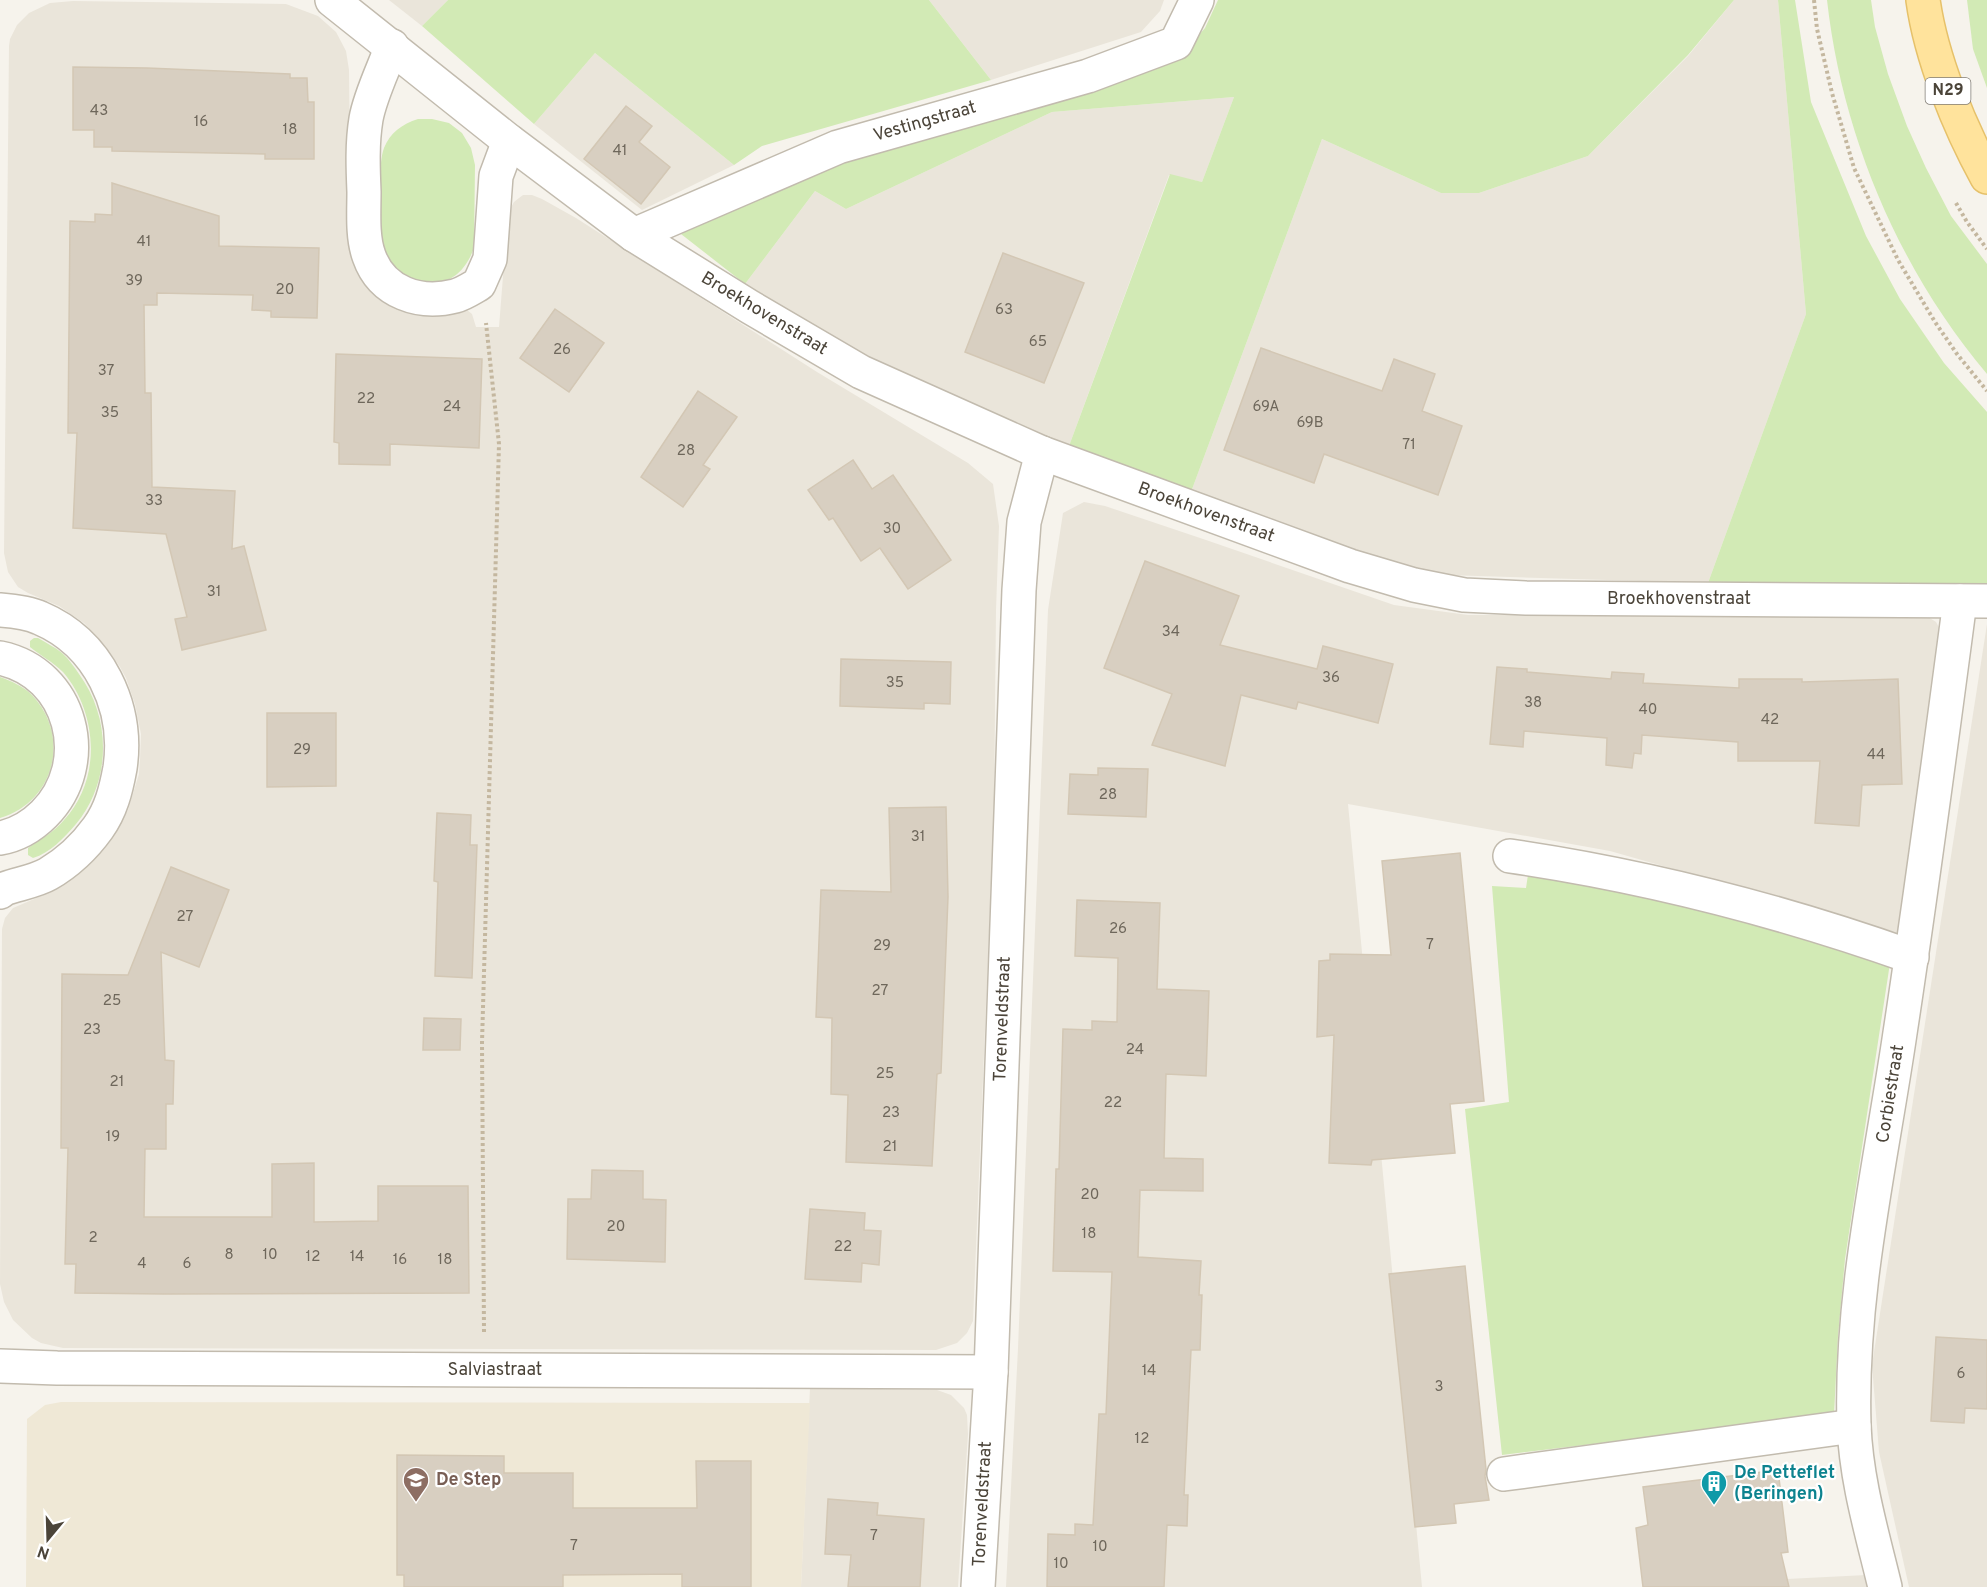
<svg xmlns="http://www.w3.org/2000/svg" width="1987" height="1587" font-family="Overpass,sans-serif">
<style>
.residential{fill:#eae5da}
.education{fill:#efe8d6}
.green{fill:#d2eab5}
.building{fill:#d8cfc1;stroke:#d3c7b4;stroke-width:1.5}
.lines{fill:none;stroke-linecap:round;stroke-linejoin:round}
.minor-casing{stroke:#c2bbae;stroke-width:36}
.major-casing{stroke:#e6c16a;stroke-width:36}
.path{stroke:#c4b79f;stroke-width:4;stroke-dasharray:3 3;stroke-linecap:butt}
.minor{stroke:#fff;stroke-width:33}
.major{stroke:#ffe39c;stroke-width:33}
.labels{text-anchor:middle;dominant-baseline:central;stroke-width:4.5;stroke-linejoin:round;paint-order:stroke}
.number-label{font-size:15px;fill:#6e675b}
.shield{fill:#fff;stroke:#817c74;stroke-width:1.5}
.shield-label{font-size:16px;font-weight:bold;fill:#4b4439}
.street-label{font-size:18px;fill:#4b4439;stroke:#fff}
.culture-label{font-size:18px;font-weight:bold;fill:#0d838f;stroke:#fff;text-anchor:start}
.education-label{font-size:18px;font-weight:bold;fill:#785e54;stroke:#fff;text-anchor:start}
</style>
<rect width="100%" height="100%" fill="#f6f3ec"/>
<g class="residential">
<path d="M 389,0 L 448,0 L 422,26 Z"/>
<path d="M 929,0 L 1164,0 L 1160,11 L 1141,32 L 991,80 Z"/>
<path d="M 1734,0 L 1778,0 L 1806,314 L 1708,583 L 1446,575 L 1374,558 L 1191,492 L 1322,139 L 1441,193 L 1479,193 L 1588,156 L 1688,56 Z"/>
<path d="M 73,1 L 286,4 L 318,16 L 336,32 L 346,51 L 349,70 L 351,255 L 359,275 L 366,285 L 386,303 L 407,312 L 426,315 L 467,310 L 472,314 L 476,327 L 499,327 L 508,213 L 514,202 L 519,198 L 523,195 L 532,195 L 542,199 L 576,218 L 817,372 L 968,463 L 993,484 L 999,526 L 996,610 L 994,810 L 973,1321 L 967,1333 L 957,1343 L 936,1350 L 63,1348 L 41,1343 L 32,1338 L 13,1320 L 4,1302 L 0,1284 L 2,929 L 5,918 L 13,908 L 46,894 L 68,882 L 90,864 L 109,843 L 128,810 L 139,774 L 140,760 L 141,734 L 135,704 L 126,678 L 120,667 L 105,646 L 84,623 L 59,606 L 28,593 L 18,587 L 8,572 L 4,553 L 9,46 L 10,39 L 17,25 L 29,13 L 50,3 Z"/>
<path d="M 595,53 L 734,165 L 642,210 L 534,124 Z"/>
<path d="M 1234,97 L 1202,182 L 1169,175 L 1069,446 L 896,374 L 745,284 L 815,191 L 846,209 L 1052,112 Z"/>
<path d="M 1084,502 L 1105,506 L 1206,540 L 1394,605 L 1468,615 L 1925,615 L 1936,622 L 1942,633 L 1899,933 L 1610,851 L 1348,804 L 1422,1587 L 1006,1587 L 1018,1348 L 1048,610 L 1063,513 Z"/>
<path d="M 1987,624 L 1987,1587 L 1909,1587 L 1879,1452 L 1872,1365 Z"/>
<path d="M 810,1388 L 937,1390 L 951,1395 L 964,1408 L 967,1415 L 968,1434 L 958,1587 L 801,1587 Z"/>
<path d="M 1866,1575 L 1868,1587 L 1720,1587 L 1787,1579 Z"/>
</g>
<path class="education" d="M 61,1402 L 810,1403 L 801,1587 L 26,1587 L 27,1419 L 45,1405 Z"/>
<g class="green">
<path d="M 448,0 L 929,0 L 991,80 L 762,146 L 734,165 L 595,53 L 534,124 L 422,26 Z"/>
<path d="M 1218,0 L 1734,0 L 1688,55 L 1588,156 L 1479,193 L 1441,193 L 1322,139 L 1191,492 L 1069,446 L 1170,174 L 1202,182 L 1234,97 L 1052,112 L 846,209 L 815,191 L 745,284 L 681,234 L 742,199 L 1047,93 L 1184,52 L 1205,28 Z"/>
<path d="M 1778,0 L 1795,0 L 1811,102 L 1866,236 L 1900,299 L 1944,363 L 1987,412 L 1987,585 L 1708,583 L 1806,314 Z"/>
<path d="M 1827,0 L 1871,0 L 1875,27 L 1888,74 L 1907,126 L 1926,168 L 1951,216 L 1987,264 L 1987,374 C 1899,270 1842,135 1827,0 Z"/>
<path d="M 1967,0 L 1987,0 L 1987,88 L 1973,49 Z"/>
<path d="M 418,119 L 432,119 L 449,123 L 462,133 L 471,148 L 475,165 L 474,248 C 470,259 463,271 453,277 C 432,290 395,281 386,257 C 379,240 377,165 384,148 C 390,133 402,124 418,119 Z"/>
<path d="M 34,638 L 38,638 C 46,643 55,647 62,653 C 69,659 74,667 79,674 C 112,719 111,782 76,824 C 64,838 50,853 33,858 L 28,855 L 28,848 C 41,839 54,832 64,820 C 102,779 98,713 63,672 C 53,662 41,656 30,647 L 30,641 Z"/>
<path d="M 0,677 C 11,681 23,686 32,695 C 71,736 55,802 0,818 Z"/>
<path d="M 1529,868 L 1790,927 L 1890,963 L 1845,1259 L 1838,1336 L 1834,1415 L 1502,1455 L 1465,1109 L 1509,1102 L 1492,886 L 1526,888 Z"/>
</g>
<g class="building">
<path d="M 73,67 L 147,68 L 290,74 L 290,78 L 307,78 L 308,102 L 314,102 L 314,159 L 265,159 L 265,154 L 112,151 L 112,147 L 94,147 L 94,130 L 73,130 Z"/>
<path d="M 626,106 L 652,126 L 639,142 L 670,167 L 641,204 L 584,159 Z"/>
<path d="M 112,183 L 219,216 L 219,246 L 319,248 L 317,318 L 271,317 L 271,311 L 252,310 L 253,295 L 157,293 L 157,305 L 144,305 L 145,393 L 151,393 L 152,487 L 235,491 L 232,549 L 244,546 L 266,630 L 182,650 L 175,619 L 187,617 L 166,534 L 73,528 L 77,433 L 68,433 L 70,221 L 95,222 L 95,214 L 112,215 Z"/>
<path d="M 1003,253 L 1084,283 L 1044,383 L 965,352 Z"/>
<path d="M 555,309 L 604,343 L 569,392 L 520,358 Z"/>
<path d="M 1261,348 L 1382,391 L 1394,359 L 1435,374 L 1422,411 L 1462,426 L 1438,495 L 1324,454 L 1314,483 L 1224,450 Z"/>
<path d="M 336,354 L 482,359 L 479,448 L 390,444 L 390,465 L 339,464 L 339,443 L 334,442 Z"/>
<path d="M 698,391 L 737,417 L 703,465 L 710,469 L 683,507 L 641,477 Z"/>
<path d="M 853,460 L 872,489 L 893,475 L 951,560 L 908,589 L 880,548 L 861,561 L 833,518 L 829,520 L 808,490 Z"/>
<path d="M 1145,561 L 1239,596 L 1220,645 L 1317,669 L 1323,646 L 1393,664 L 1378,723 L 1298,702 L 1296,709 L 1241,695 L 1225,766 L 1152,745 L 1172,694 L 1104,668 Z"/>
<path d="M 841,659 L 951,662 L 950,704 L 924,703 L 924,709 L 840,706 Z"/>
<path d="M 1497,667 L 1527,669 L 1527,672 L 1611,679 L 1612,672 L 1644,674 L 1643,683 L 1739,688 L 1739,679 L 1802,679 L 1802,682 L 1898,679 L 1902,784 L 1862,785 L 1859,826 L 1815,823 L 1820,761 L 1738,761 L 1738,742 L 1642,735 L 1641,754 L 1634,753 L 1632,768 L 1606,765 L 1607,738 L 1524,731 L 1523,747 L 1490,744 Z"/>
<path d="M 267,713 L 336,713 L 336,786 L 267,787 Z"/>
<path d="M 1098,768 L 1148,769 L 1146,817 L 1068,814 L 1070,774 L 1098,775 Z"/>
<path d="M 946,807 L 948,897 L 941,1073 L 937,1074 L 932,1166 L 846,1162 L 848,1095 L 831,1094 L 832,1018 L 816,1017 L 821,890 L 891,892 L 889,808 Z"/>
<path d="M 437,813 L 471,815 L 470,845 L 477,845 L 472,978 L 435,976 L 438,882 L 434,881 Z"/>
<path d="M 1460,853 L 1484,1101 L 1450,1104 L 1455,1153 L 1372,1160 L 1371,1165 L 1329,1163 L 1334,1035 L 1317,1037 L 1319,961 L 1330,960 L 1330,954 L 1391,955 L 1382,861 Z"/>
<path d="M 171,867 L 229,890 L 199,967 L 161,952 L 165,1060 L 174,1061 L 173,1104 L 166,1104 L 166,1149 L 145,1149 L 144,1217 L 272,1217 L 272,1164 L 314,1163 L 314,1222 L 378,1221 L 378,1186 L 468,1186 L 469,1293 L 165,1294 L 75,1293 L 76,1264 L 65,1264 L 68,1148 L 61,1148 L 62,974 L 128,975 Z"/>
<path d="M 1077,900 L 1160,903 L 1157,989 L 1209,991 L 1206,1076 L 1166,1074 L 1164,1158 L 1203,1159 L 1203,1191 L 1140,1190 L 1138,1257 L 1201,1261 L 1199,1295 L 1202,1295 L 1200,1350 L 1191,1350 L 1184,1495 L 1188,1495 L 1187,1526 L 1167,1525 L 1164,1587 L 1047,1587 L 1048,1534 L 1075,1535 L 1075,1524 L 1093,1525 L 1099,1414 L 1106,1414 L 1112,1272 L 1053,1271 L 1056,1169 L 1059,1169 L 1063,1029 L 1092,1030 L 1092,1021 L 1117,1022 L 1118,958 L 1075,956 Z"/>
<path d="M 424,1018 L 461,1019 L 460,1050 L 423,1050 Z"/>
<path d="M 592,1170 L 643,1171 L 643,1199 L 666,1200 L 665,1262 L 567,1259 L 568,1199 L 591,1199 Z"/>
<path d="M 810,1209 L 865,1213 L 864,1230 L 881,1231 L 879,1265 L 862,1263 L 861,1282 L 805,1279 Z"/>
<path d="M 1465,1266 L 1486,1469 L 1485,1476 L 1489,1500 L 1454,1504 L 1456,1523 L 1415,1527 L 1389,1274 Z"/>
<path d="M 1936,1337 L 1987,1340 L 1987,1409 L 1965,1408 L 1964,1423 L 1931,1421 Z"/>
<path d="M 397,1455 L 504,1456 L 504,1473 L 573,1473 L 573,1508 L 697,1508 L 696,1461 L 751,1461 L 751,1587 L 682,1587 L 682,1574 L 563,1575 L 563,1587 L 404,1587 L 404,1575 L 397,1575 Z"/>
<path d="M 1778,1470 L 1788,1552 L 1781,1553 L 1789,1587 L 1643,1587 L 1636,1528 L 1648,1525 L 1643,1487 Z"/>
<path d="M 828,1499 L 878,1503 L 877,1515 L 924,1519 L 920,1587 L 848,1587 L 851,1555 L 825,1554 Z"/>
</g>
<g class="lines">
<g class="minor-casing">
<g id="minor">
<path d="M 332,0 L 509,141 L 634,235 L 750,307 L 861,372 L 1042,453 L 1350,566 L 1414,585 L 1464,595 L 1526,598 L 1987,601"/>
<path d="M 392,46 C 384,68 370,96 366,119 C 362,143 363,168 364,192 C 364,212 362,237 369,256 C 382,293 420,305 455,296 C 463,294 472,288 479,284 L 490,259 L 496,176 L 509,141"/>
<path d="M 634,235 L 838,147 L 1088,76 L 1176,43 L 1197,0"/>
<path d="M 0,610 C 13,611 29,613 40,618 C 99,643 129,707 120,768 C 116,790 111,810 98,828 C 85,846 67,863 48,874 C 36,881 18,884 4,889 L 0,892"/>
<path d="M 0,658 C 72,673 95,763 44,814 C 32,826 17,835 0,838"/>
<path d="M 1510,856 C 1647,876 1782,911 1912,957"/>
<path d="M 0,1366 L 57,1368 L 991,1372"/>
<path d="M 1504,1474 L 1854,1426"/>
<path d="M 978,1587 L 991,1372 L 1019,590 L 1024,522 L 1042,453"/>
<path d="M 1885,1587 C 1872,1533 1856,1480 1854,1425 C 1850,1293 1881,1163 1900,1033 C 1922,889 1941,745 1960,601"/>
</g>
</g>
<g class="major-casing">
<path id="major" d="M 1923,0 C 1931,58 1959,126 1987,177"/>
</g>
<g class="path">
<path d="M 1814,0 L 1817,29 L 1832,93 L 1854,168 L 1898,260 L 1935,322 L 1957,354 L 1987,391"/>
<path d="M 1956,203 L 1967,222 L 1987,249"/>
<path d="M 484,1332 L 482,1043 L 499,444 L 486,323"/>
</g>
<use href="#minor" class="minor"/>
<use href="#major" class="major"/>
</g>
<defs>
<g id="school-pin" transform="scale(1.35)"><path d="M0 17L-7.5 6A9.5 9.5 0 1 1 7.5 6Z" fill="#8d6e63" stroke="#fff"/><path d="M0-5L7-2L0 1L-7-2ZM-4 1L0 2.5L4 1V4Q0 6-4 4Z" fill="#fff"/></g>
<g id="building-pin" transform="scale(1.35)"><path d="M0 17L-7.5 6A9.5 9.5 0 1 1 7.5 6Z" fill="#0f9aa8" stroke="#fff"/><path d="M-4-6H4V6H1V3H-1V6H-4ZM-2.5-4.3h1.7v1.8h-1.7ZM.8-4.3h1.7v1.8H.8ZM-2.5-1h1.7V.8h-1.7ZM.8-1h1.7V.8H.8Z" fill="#fff"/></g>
</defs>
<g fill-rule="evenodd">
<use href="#school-pin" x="416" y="1480"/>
<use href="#building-pin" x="1714" y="1483"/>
</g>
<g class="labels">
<g class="number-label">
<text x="99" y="111">43</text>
<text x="201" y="122">16</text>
<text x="290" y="130">18</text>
<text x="620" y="151">41</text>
<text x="144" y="242">41</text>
<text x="134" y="281">39</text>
<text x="285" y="290">20</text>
<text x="1004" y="310">63</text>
<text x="1038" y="342">65</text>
<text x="562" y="350">26</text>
<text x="106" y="371">37</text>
<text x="366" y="399">22</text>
<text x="452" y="407">24</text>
<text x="1266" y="407">69A</text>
<text x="110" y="413">35</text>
<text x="1310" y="423">69B</text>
<text x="1409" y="445">71</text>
<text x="686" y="451">28</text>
<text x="154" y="501">33</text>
<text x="892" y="529">30</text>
<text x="214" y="592">31</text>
<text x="1171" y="632">34</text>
<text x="1331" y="678">36</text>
<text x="895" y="683">35</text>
<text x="1533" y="703">38</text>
<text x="1648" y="710">40</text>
<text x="1770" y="720">42</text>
<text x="302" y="750">29</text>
<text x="1876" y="755">44</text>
<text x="1108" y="795">28</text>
<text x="918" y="837">31</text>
<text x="185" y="917">27</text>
<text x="1118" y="929">26</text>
<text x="1430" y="945">7</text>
<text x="882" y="946">29</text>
<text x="880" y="991">27</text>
<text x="112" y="1001">25</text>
<text x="92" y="1030">23</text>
<text x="1135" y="1050">24</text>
<text x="885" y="1074">25</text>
<text x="117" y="1082">21</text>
<text x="1113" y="1103">22</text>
<text x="891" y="1113">23</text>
<text x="113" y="1137">19</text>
<text x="890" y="1147">21</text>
<text x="1090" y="1195">20</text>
<text x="616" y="1227">20</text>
<text x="1089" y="1234">18</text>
<text x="93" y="1238">2</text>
<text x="843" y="1247">22</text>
<text x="229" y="1255">8</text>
<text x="270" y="1255">10</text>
<text x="313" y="1257">12</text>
<text x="357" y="1257">14</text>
<text x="400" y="1260">16</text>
<text x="445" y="1260">18</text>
<text x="142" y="1264">4</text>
<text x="187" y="1264">6</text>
<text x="1149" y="1371">14</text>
<text x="1961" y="1374">6</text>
<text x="1439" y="1387">3</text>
<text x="1142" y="1439">12</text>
<text x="874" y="1536">7</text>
<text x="574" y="1546">7</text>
<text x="1100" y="1547">10</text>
<text x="1061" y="1564">10</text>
</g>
<rect class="shield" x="1925.5" y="78" width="45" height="26" rx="4.5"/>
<g class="shield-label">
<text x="1948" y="91">N29</text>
</g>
<g class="street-label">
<text transform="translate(925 122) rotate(-16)">Vestingstraat</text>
<text transform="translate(764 314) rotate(31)">Broekhovenstraat</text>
<text transform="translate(1206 513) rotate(20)">Broekhovenstraat</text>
<text x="1679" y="599">Broekhovenstraat</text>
<text transform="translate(1003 1019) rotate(-88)">Torenveldstraat</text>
<text transform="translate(1891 1094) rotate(-81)">Corbiestraat</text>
<text x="495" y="1370">Salviastraat</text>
<text transform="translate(983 1504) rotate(-87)">Torenveldstraat</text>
</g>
<g class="culture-label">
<text x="1734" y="1473">De Petteflet<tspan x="1734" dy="21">(Beringen)</tspan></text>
</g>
<g class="education-label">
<text x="436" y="1480">De Step</text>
</g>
</g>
<g transform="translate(48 1539) rotate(199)" stroke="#ffffff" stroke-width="4.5" paint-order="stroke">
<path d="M0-4.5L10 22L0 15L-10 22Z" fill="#4b4439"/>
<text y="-9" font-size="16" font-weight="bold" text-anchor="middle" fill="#4b4439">N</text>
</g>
</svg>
